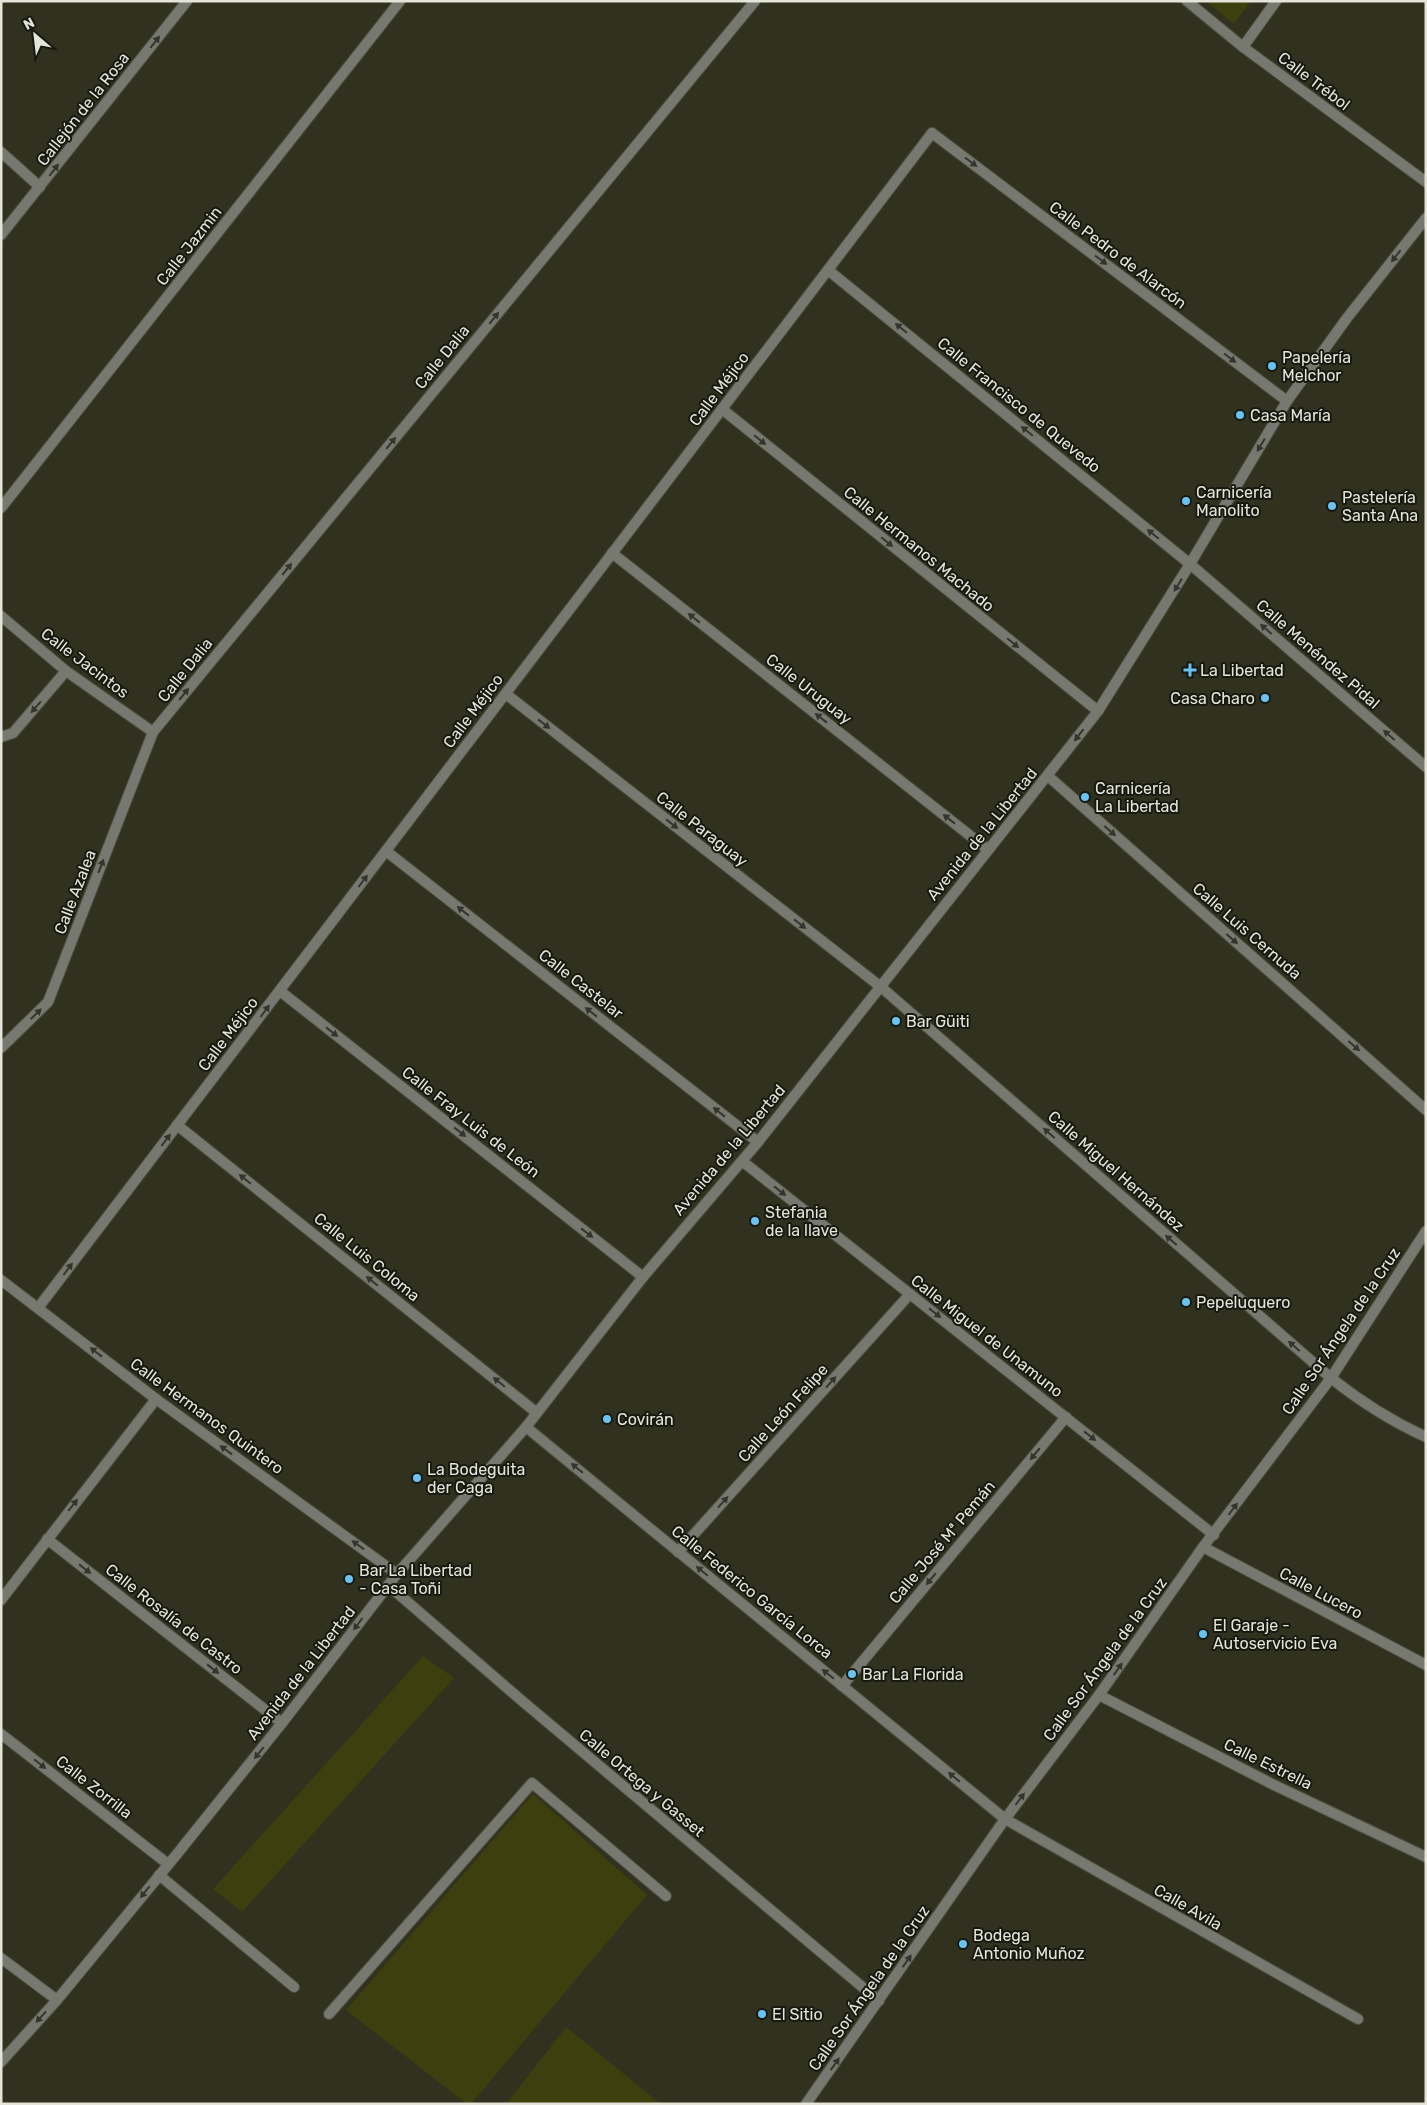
<svg xmlns="http://www.w3.org/2000/svg" width="1427" height="2105" font-family="Rubik,sans-serif">
<style>
.green{fill:#3e3f0e}
.lines{fill:none;stroke-linecap:round;stroke-linejoin:round}
.service-casing{stroke:#4d4e3d;stroke-width:12}
.pedestrian-casing{stroke:#4d4e3d;stroke-width:12}
.minor-casing{stroke:#4d4e3d;stroke-width:12}
.service{stroke:#77786f;stroke-width:10}
.pedestrian{stroke:#77786f;stroke-width:10}
.minor{stroke:#77786f;stroke-width:10}
.oneway{fill:#34352c}
.poi-dot{fill:#69c3f1;stroke:#171810;stroke-width:2}
.labels{text-anchor:middle;dominant-baseline:central;stroke-width:4;stroke-linejoin:round;paint-order:stroke}
.street-label{font-size:16px;fill:#e4e4d9;stroke:#171810}
.poi-label{font-size:16px;fill:#e4e4d9;stroke:#171810;text-anchor:start}
</style>
<rect width="100%" height="100%" fill="#30311f"/>
<g class="green">
<path d="M 1206,1 L 1251,1 L 1234,24 Z"/>
<path d="M 423,1656 L 454,1678 L 242,1912 L 213,1889 Z"/>
<path d="M 533,1794 L 647,1895 L 471,2104 L 467,2104 L 346,2010 Z"/>
<path d="M 566,2027 L 661,2104 L 506,2104 Z"/>
</g>
<g class="lines">
<g class="service-casing">
<g id="service">
<path d="M 1243,47 L 1276,1"/>
<path d="M 932,133 L 1287,401"/>
<path d="M 1,152 L 40,187"/>
<path d="M 828,270 L 1190,564"/>
<path d="M 722,409 L 1098,711"/>
<path d="M 612,553 L 987,849"/>
<path d="M 506,694 L 881,987"/>
<path d="M 386,851 L 758,1142"/>
<path d="M 280,991 L 643,1277"/>
<path d="M 177,1125 L 537,1413"/>
<path d="M 1203,1547 L 1426,1665"/>
<path d="M 1099,1695 L 1274,1785 L 1426,1857"/>
<path d="M 1005,1819 L 1358,2019"/>
<path d="M 159,1875 L 294,1987"/>
</g>
</g>
<g class="pedestrian-casing">
<path id="pedestrian" d="M 329,2014 L 532,1783 L 666,1896"/>
</g>
<g class="minor-casing">
<g id="minor">
<path d="M 1187,1 L 1243,47 L 1426,182"/>
<path d="M 1,235 L 187,1"/>
<path d="M 1,508 L 400,1"/>
<path d="M 1190,564 L 1426,767"/>
<path d="M 1,616 L 66,671 L 153,732"/>
<path d="M 1,737 L 13,733 L 66,671"/>
<path d="M 1048,776 L 1426,1110"/>
<path d="M 881,987 L 1331,1378 C 1361,1402 1391,1421 1426,1437"/>
<path d="M 1,1048 L 48,1002 L 153,732 L 755,1"/>
<path d="M 742,1161 L 1214,1535"/>
<path d="M 1,1280 L 156,1399 L 397,1574"/>
<path d="M 38,1308 L 932,133"/>
<path d="M 526,1427 L 1005,1819"/>
<path d="M 47,1539 L 282,1723"/>
<path d="M 678,1552 L 910,1294"/>
<path d="M 388,1585 L 521,1700 L 879,2001"/>
<path d="M 1,1600 L 156,1399"/>
<path d="M 842,1686 L 1066,1417"/>
<path d="M 1,1734 L 168,1864"/>
<path d="M 1,1958 L 57,2000"/>
<path d="M 1,2062 L 57,2000 L 177,1854 L 282,1723 L 397,1574 L 526,1427 L 643,1277 L 758,1142 L 1098,711 L 1190,564 L 1287,401 L 1347,318 L 1426,218"/>
<path d="M 806,2104 L 1005,1819 L 1099,1695 L 1203,1547 L 1331,1378 L 1426,1231"/>
</g>
</g>
<use href="#service" class="service"/>
<use href="#pedestrian" class="pedestrian"/>
<use href="#minor" class="minor"/>
</g>
<defs><path id="oneway-solid" d="M-6-.8H1V-3.2L6.5 0L1 3.2V.8H-6Z" transform="scale(1.25)"/></defs>
<g class="oneway">
<use href="#oneway-solid" transform="translate(155 42) rotate(-52)"/>
<use href="#oneway-solid" transform="translate(971 162) rotate(37)"/>
<use href="#oneway-solid" transform="translate(54 170) rotate(-52)"/>
<use href="#oneway-solid" transform="translate(1396 256) rotate(128)"/>
<use href="#oneway-solid" transform="translate(1101 260) rotate(37)"/>
<use href="#oneway-solid" transform="translate(494 318) rotate(-51)"/>
<use href="#oneway-solid" transform="translate(901 328) rotate(-141)"/>
<use href="#oneway-solid" transform="translate(1230 358) rotate(37)"/>
<use href="#oneway-solid" transform="translate(1027 431) rotate(-141)"/>
<use href="#oneway-solid" transform="translate(760 440) rotate(39)"/>
<use href="#oneway-solid" transform="translate(391 443) rotate(-51)"/>
<use href="#oneway-solid" transform="translate(1261 445) rotate(121)"/>
<use href="#oneway-solid" transform="translate(1153 534) rotate(-141)"/>
<use href="#oneway-solid" transform="translate(887 542) rotate(39)"/>
<use href="#oneway-solid" transform="translate(287 569) rotate(-51)"/>
<use href="#oneway-solid" transform="translate(1178 585) rotate(122)"/>
<use href="#oneway-solid" transform="translate(694 618) rotate(-142)"/>
<use href="#oneway-solid" transform="translate(1266 629) rotate(-139)"/>
<use href="#oneway-solid" transform="translate(1013 643) rotate(39)"/>
<use href="#oneway-solid" transform="translate(184 694) rotate(-51)"/>
<use href="#oneway-solid" transform="translate(36 707) rotate(131)"/>
<use href="#oneway-solid" transform="translate(821 718) rotate(-142)"/>
<use href="#oneway-solid" transform="translate(544 724) rotate(38)"/>
<use href="#oneway-solid" transform="translate(1079 735) rotate(128)"/>
<use href="#oneway-solid" transform="translate(1389 735) rotate(-139)"/>
<use href="#oneway-solid" transform="translate(949 819) rotate(-142)"/>
<use href="#oneway-solid" transform="translate(672 824) rotate(38)"/>
<use href="#oneway-solid" transform="translate(1110 831) rotate(41)"/>
<use href="#oneway-solid" transform="translate(101 866) rotate(-69)"/>
<use href="#oneway-solid" transform="translate(363 881) rotate(-53)"/>
<use href="#oneway-solid" transform="translate(463 911) rotate(-142)"/>
<use href="#oneway-solid" transform="translate(800 924) rotate(38)"/>
<use href="#oneway-solid" transform="translate(1232 939) rotate(41)"/>
<use href="#oneway-solid" transform="translate(265 1011) rotate(-53)"/>
<use href="#oneway-solid" transform="translate(591 1012) rotate(-142)"/>
<use href="#oneway-solid" transform="translate(36 1014) rotate(-44)"/>
<use href="#oneway-solid" transform="translate(332 1032) rotate(38)"/>
<use href="#oneway-solid" transform="translate(1354 1046) rotate(41)"/>
<use href="#oneway-solid" transform="translate(719 1112) rotate(-142)"/>
<use href="#oneway-solid" transform="translate(460 1132) rotate(38)"/>
<use href="#oneway-solid" transform="translate(1049 1133) rotate(-139)"/>
<use href="#oneway-solid" transform="translate(166 1140) rotate(-53)"/>
<use href="#oneway-solid" transform="translate(245 1179) rotate(-141)"/>
<use href="#oneway-solid" transform="translate(780 1191) rotate(38)"/>
<use href="#oneway-solid" transform="translate(587 1233) rotate(38)"/>
<use href="#oneway-solid" transform="translate(1171 1240) rotate(-139)"/>
<use href="#oneway-solid" transform="translate(68 1269) rotate(-53)"/>
<use href="#oneway-solid" transform="translate(372 1281) rotate(-141)"/>
<use href="#oneway-solid" transform="translate(935 1313) rotate(38)"/>
<use href="#oneway-solid" transform="translate(1294 1346) rotate(-139)"/>
<use href="#oneway-solid" transform="translate(96 1352) rotate(-142)"/>
<use href="#oneway-solid" transform="translate(499 1382) rotate(-141)"/>
<use href="#oneway-solid" transform="translate(831 1382) rotate(-48)"/>
<use href="#oneway-solid" transform="translate(1090 1436) rotate(38)"/>
<use href="#oneway-solid" transform="translate(226 1450) rotate(-144)"/>
<use href="#oneway-solid" transform="translate(1035 1454) rotate(130)"/>
<use href="#oneway-solid" transform="translate(577 1468) rotate(-141)"/>
<use href="#oneway-solid" transform="translate(723 1502) rotate(-48)"/>
<use href="#oneway-solid" transform="translate(73 1505) rotate(-52)"/>
<use href="#oneway-solid" transform="translate(1233 1509) rotate(-53)"/>
<use href="#oneway-solid" transform="translate(358 1545) rotate(-144)"/>
<use href="#oneway-solid" transform="translate(85 1569) rotate(38)"/>
<use href="#oneway-solid" transform="translate(702 1571) rotate(-141)"/>
<use href="#oneway-solid" transform="translate(931 1579) rotate(130)"/>
<use href="#oneway-solid" transform="translate(358 1624) rotate(127)"/>
<use href="#oneway-solid" transform="translate(213 1669) rotate(38)"/>
<use href="#oneway-solid" transform="translate(1118 1669) rotate(-55)"/>
<use href="#oneway-solid" transform="translate(828 1674) rotate(-141)"/>
<use href="#oneway-solid" transform="translate(259 1753) rotate(129)"/>
<use href="#oneway-solid" transform="translate(40 1764) rotate(38)"/>
<use href="#oneway-solid" transform="translate(954 1777) rotate(-141)"/>
<use href="#oneway-solid" transform="translate(1020 1799) rotate(-53)"/>
<use href="#oneway-solid" transform="translate(145 1892) rotate(129)"/>
<use href="#oneway-solid" transform="translate(907 1961) rotate(-55)"/>
<use href="#oneway-solid" transform="translate(41 2017) rotate(132)"/>
<use href="#oneway-solid" transform="translate(835 2064) rotate(-55)"/>
</g>
<g class="poi-dot">
<circle cx="1272" cy="366" r="5"/>
<circle cx="1240" cy="415" r="5"/>
<circle cx="1186" cy="501" r="5"/>
<circle cx="1332" cy="506" r="5"/>
<path d="M1187.5 662.5h5v5h5v5h-5v5h-5v-5h-5v-5h5z"/>
<circle cx="1265" cy="698" r="5"/>
<circle cx="1085" cy="797" r="5"/>
<circle cx="896" cy="1021" r="5"/>
<circle cx="755" cy="1221" r="5"/>
<circle cx="1186" cy="1302" r="5"/>
<circle cx="607" cy="1419" r="5"/>
<circle cx="417" cy="1478" r="5"/>
<circle cx="349" cy="1579" r="5"/>
<circle cx="1203" cy="1634" r="5"/>
<circle cx="852" cy="1674" r="5"/>
<circle cx="963" cy="1944" r="5"/>
<circle cx="762" cy="2014" r="5"/>
</g>
<g class="labels">
<g class="street-label">
<text transform="translate(1314 81) rotate(37)">Calle Trébol</text>
<text transform="translate(83 109) rotate(-52)">Callejón de la Rosa</text>
<text transform="translate(189 246) rotate(-52)">Calle Jazmin</text>
<text transform="translate(1118 255) rotate(37)">Calle Pedro de Alarcón</text>
<text transform="translate(442 357) rotate(-51)">Calle Dalia</text>
<text transform="translate(719 389) rotate(-53)">Calle Méjico</text>
<text transform="translate(1019 405) rotate(39)">Calle Francisco de Quevedo</text>
<text transform="translate(919 549) rotate(39)">Calle Hermanos Machado</text>
<text transform="translate(1318 654) rotate(41)">Calle Menéndez Pidal</text>
<text transform="translate(85 663) rotate(37)">Calle Jacintos</text>
<text transform="translate(185 670) rotate(-51)">Calle Dalia</text>
<text transform="translate(809 689) rotate(38)">Calle Uruguay</text>
<text transform="translate(473 711) rotate(-53)">Calle Méjico</text>
<text transform="translate(702 829) rotate(38)">Calle Paraguay</text>
<text transform="translate(982 834) rotate(-51)">Avenida de la Libertad</text>
<text transform="translate(75 892) rotate(-69)">Calle Azalea</text>
<text transform="translate(1247 931) rotate(41)">Calle Luis Cernuda</text>
<text transform="translate(581 984) rotate(38)">Calle Castelar</text>
<text transform="translate(228 1034) rotate(-53)">Calle Méjico</text>
<text transform="translate(471 1122) rotate(38)">Calle Fray Luis de León</text>
<text transform="translate(729 1150) rotate(-50)">Avenida de la Libertad</text>
<text transform="translate(1116 1171) rotate(41)">Calle Miguel Hernández</text>
<text transform="translate(367 1257) rotate(39)">Calle Luis Coloma</text>
<text transform="translate(1341 1331) rotate(-56)">Calle Sor Ángela de la Cruz</text>
<text transform="translate(987 1336) rotate(38)">Calle Miguel de Unamuno</text>
<text transform="translate(783 1413) rotate(-48)">Calle León Felipe</text>
<text transform="translate(207 1416) rotate(36)">Calle Hermanos Quintero</text>
<text transform="translate(942 1542) rotate(-50)">Calle José Mª Pemán</text>
<text transform="translate(752 1592) rotate(39)">Calle Federico García Lorca</text>
<text transform="translate(1321 1593) rotate(28)">Calle Lucero</text>
<text transform="translate(174 1619) rotate(38)">Calle Rosalía de Castro</text>
<text transform="translate(1105 1659) rotate(-54)">Calle Sor Ángela de la Cruz</text>
<text transform="translate(301 1673) rotate(-52)">Avenida de la Libertad</text>
<text transform="translate(1268 1764) rotate(26)">Calle Estrella</text>
<text transform="translate(642 1783) rotate(40)">Calle Ortega y Gasset</text>
<text transform="translate(94 1787) rotate(38)">Calle Zorrilla</text>
<text transform="translate(1188 1907) rotate(30)">Calle Avila</text>
<text transform="translate(869 1988) rotate(-55)">Calle Sor Ángela de la Cruz</text>
</g>
<g class="poi-label">
<text x="1282" y="357">Papelería<tspan x="1282" dy="18">Melchor</tspan></text>
<text x="1250" y="415">Casa María</text>
<text x="1196" y="492">Carnicería<tspan x="1196" dy="18">Manolito</tspan></text>
<text x="1342" y="497">Pastelería<tspan x="1342" dy="18">Santa Ana</tspan></text>
<text x="1200" y="670">La Libertad</text>
<text x="1255" y="698" text-anchor="end">Casa Charo</text>
<text x="1095" y="788">Carnicería<tspan x="1095" dy="18">La Libertad</tspan></text>
<text x="906" y="1021">Bar Güiti</text>
<text x="765" y="1212">Stefania<tspan x="765" dy="18">de la llave</tspan></text>
<text x="1196" y="1302">Pepeluquero</text>
<text x="617" y="1419">Covirán</text>
<text x="427" y="1469">La Bodeguita<tspan x="427" dy="18">der Caga</tspan></text>
<text x="359" y="1570">Bar La Libertad<tspan x="359" dy="18">- Casa Toñi</tspan></text>
<text x="1213" y="1625">El Garaje -<tspan x="1213" dy="18">Autoservicio Eva</tspan></text>
<text x="862" y="1674">Bar La Florida</text>
<text x="973" y="1935">Bodega<tspan x="973" dy="18">Antonio Muñoz</tspan></text>
<text x="772" y="2014">El Sitio</text>
</g>
</g>
<rect width="1427" height="2105" fill="none" stroke="#e4e4d9" stroke-width="5"/>
<g transform="translate(35 35) rotate(332)" stroke="#171810" stroke-width="4" paint-order="stroke">
<path d="M0-4L9 19L0 12L-9 19Z" fill="#e4e4d9"/>
<text y="-8" font-size="14" font-weight="bold" text-anchor="middle" fill="#e4e4d9">N</text>
</g>
</svg>
